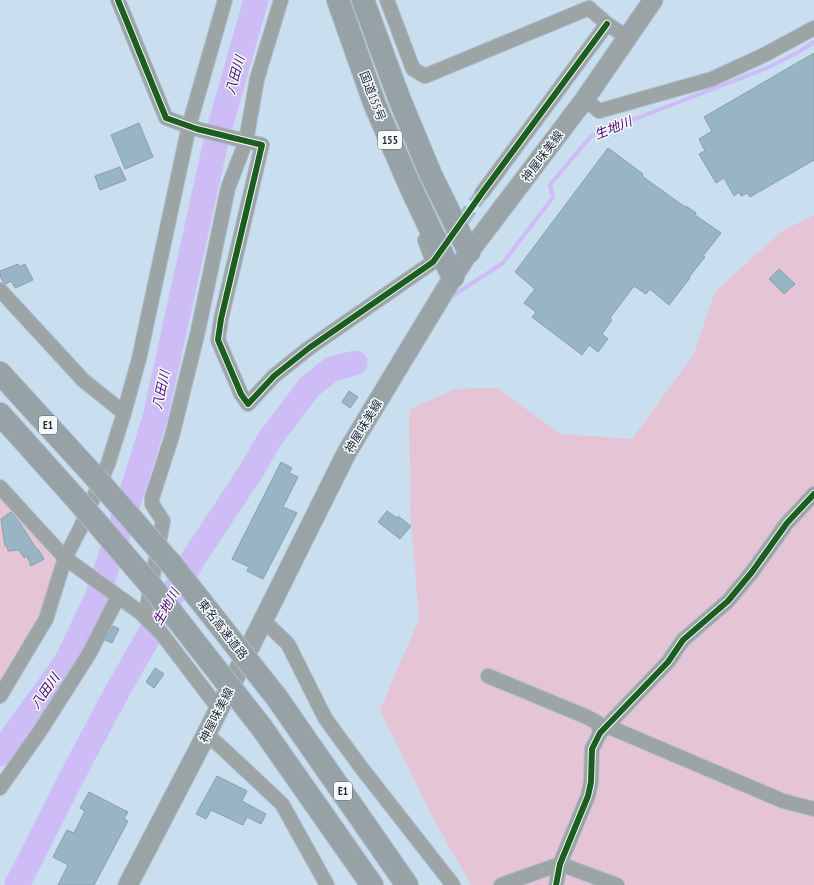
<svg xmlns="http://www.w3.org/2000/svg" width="814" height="885" font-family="'PT Sans Narrow','Noto Sans JP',sans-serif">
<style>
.green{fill:#e5c4d6}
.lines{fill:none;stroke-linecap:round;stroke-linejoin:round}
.stream{stroke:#cdbcf6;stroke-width:4}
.river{stroke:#cdbcf6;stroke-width:25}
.building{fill:#97b5c4;stroke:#8b9ea9}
.street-tunnel{stroke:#a6baca;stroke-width:14;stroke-dasharray:14 7;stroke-linecap:butt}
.street-casing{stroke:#adbcca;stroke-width:16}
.secondary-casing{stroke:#adbcca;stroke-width:21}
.highway-casing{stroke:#adbcca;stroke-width:24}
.street{stroke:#9da4a5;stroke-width:14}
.secondary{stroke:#9aa4a6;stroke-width:19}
.highway{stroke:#97a2a7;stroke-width:22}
.highway-bridge-casing{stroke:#adbcca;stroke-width:24;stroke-linecap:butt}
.highway-bridge{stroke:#97a2a7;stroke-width:22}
.cycleway-casing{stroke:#f7fbfe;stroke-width:8}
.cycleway{stroke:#1b5e20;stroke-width:6}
.labels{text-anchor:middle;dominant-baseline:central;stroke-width:3;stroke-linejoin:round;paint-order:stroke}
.shield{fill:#f7fbfe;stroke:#5c6771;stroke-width:1}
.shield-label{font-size:11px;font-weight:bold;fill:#1a2834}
.street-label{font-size:12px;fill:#1a2834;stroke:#f7fbfe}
.water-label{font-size:13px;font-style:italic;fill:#4b0679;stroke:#f7fbfe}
</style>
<rect width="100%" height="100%" fill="#c9deef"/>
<g class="green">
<path d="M 814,215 L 814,885 L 471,885 L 437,825 L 380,710 L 419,619 L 410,509 L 409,410 L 455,389 L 497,388 L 560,434 L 632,439 L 694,354 L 715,292 L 782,231 Z"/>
<path d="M 0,494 L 14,510 L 61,569 L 42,618 L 0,690 Z"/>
</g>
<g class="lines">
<path class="stream" d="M 451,297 L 503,263 L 553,197 L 550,185 L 591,136 L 767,68 L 797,53 L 814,42"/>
<g class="river">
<path d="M 0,754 L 60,671 L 69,657 L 97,597 L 130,498 L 155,418 L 216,141 L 256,0"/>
<path d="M 17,885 L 80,761 L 118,690 L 193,559 L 252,470 L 269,440 L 310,386 L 332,369 L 355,363"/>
</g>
</g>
<g class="building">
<path d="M 814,53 L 814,160 L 750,197 L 747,193 L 741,196 L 739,192 L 734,196 L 724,178 L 716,183 L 699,154 L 705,151 L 699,139 L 712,131 L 704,117 Z"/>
<path d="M 139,123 L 153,157 L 125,169 L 111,135 Z"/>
<path d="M 608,148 L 643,174 L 642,176 L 685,207 L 686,206 L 696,213 L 694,214 L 698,217 L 721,233 L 703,256 L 705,257 L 689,277 L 690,278 L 669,305 L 650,289 L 646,294 L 634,286 L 610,318 L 612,320 L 602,334 L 608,339 L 598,352 L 589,345 L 582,355 L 532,317 L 536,312 L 524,303 L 535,289 L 515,272 Z"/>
<path d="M 120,167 L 126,180 L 100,190 L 95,176 Z"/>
<path d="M 18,264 L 19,267 L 25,264 L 33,280 L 15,288 L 11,281 L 6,284 L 3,282 L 0,276 L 0,271 Z"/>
<path d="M 779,269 L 795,284 L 784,294 L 769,279 Z"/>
<path d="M 349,391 L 358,397 L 350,408 L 342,402 Z"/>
<path d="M 281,462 L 292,468 L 289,473 L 298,477 L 283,507 L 297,513 L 263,579 L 247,571 L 249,567 L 232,559 Z"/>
<path d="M 387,511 L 397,518 L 398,516 L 411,526 L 400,539 L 378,522 Z"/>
<path d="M 11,512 L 20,523 L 37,550 L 38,549 L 44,559 L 31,566 L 27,556 L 24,558 L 19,550 L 8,551 L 7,546 L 5,546 L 1,519 Z"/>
<path d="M 113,626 L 119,629 L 112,643 L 105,640 Z"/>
<path d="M 155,668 L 164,674 L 154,688 L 146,682 Z"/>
<path d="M 217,776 L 247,791 L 242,801 L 266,814 L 261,824 L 247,817 L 243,825 L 211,810 L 206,819 L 196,814 Z"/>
<path d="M 89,792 L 128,812 L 124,819 L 128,821 L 94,885 L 58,885 L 68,865 L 53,857 L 67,830 L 74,833 L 85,811 L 80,808 Z"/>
</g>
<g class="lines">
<path class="street-tunnel" d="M 438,255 L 482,193"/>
<g class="street-casing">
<g id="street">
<path d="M 118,0 L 166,118 L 197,129 L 262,145 L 221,319 L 218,340 L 241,394 L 248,404 L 274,376 L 309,348 L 433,262 L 425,240"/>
<path d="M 387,0 L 413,69 L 425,76 L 589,8 L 607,24 L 627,37"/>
<path d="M 585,99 L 599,111 L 712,79 L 766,54 L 814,28"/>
<path d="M 482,193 L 607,24"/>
<path d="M 0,290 L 83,380 L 124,413"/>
<path d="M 0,487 L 65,558 L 141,613 L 162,634 L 219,709"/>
<path d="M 141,613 L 147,607 L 163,521 L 152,504 L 152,498 L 172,436 L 198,331 L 228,188 L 246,141 L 257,79 L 281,0"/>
<path d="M 263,620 L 288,644 L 325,718 L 360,766 L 453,885"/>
<path d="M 488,676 L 587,717 L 598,723 L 600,733"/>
<path d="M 0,696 L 46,619 L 65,558 L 80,529 L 108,464 L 124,413 L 139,359 L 189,126 L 225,0"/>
<path d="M 607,726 L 783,801 L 814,809"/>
<path d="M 206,735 L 218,744 L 282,804 L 327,885"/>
<path d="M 0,788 L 40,731 L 89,654 L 118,597"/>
<path d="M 501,885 L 560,864 L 617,885"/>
<path d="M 556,885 L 560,864 L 588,796 L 591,782 L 592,749 L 600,733 L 668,662 L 683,640 L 728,601 L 752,572 L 787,523 L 814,494"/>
</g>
</g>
<g class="secondary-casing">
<path id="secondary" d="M 128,885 L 206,735 L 347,452 L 453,277 L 469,252 L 585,99 L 653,0"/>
</g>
<g class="highway-casing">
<g id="highway">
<path d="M 338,0 L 375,105 L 410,186 L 453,277"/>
<path d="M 363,0 L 399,98 L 431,175 L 469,252"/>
<path d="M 0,373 L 96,478"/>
<path d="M 0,414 L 78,501"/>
<path d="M 277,698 L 407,885"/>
<path d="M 262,728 L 372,885"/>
</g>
</g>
<use href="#street" class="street"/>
<use href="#secondary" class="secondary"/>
<use href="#highway" class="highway"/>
<g class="highway-bridge-casing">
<g id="highway-bridge">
<path d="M 96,478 L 173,566 L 277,698"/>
<path d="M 78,501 L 152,587 L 262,728"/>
</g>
</g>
<use href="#highway-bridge" class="highway-bridge"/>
<g class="cycleway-casing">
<g id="cycleway">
<path d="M 118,0 L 166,118 L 197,129 L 262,145 L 221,319 L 218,340 L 241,394 L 248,404 L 274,376 L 309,348 L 433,262 L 482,193 L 607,24"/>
<path d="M 556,885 L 560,864 L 588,796 L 591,782 L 592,749 L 600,733 L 668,662 L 683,640 L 728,601 L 752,572 L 787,523 L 814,494"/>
</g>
</g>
<use href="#cycleway" class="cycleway"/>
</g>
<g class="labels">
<g class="shield">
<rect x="378" y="131" width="24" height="18" rx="3"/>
<rect x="39" y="416" width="18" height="18" rx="3"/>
<rect x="334" y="782" width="18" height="18" rx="3"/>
</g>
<g class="shield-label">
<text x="390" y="140">155</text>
<text x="48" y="425">E1</text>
<text x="343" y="791">E1</text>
</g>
<g class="street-label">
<text transform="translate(373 96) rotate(69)">国道155号</text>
<text transform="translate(542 156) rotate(-53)">神屋味美線</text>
<text transform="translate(363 426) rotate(-59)">神屋味美線</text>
<text transform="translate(223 629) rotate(52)">東名高速道路</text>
<text transform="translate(216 715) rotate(-63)">神屋味美線</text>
</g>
<g class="water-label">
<text transform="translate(235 75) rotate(-74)">八田川</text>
<text transform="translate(613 128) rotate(-22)">生地川</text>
<text transform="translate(161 390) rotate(-78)">八田川</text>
<text transform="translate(166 607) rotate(-60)">生地川</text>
<text transform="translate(45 691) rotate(-55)">八田川</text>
</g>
</g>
</svg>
